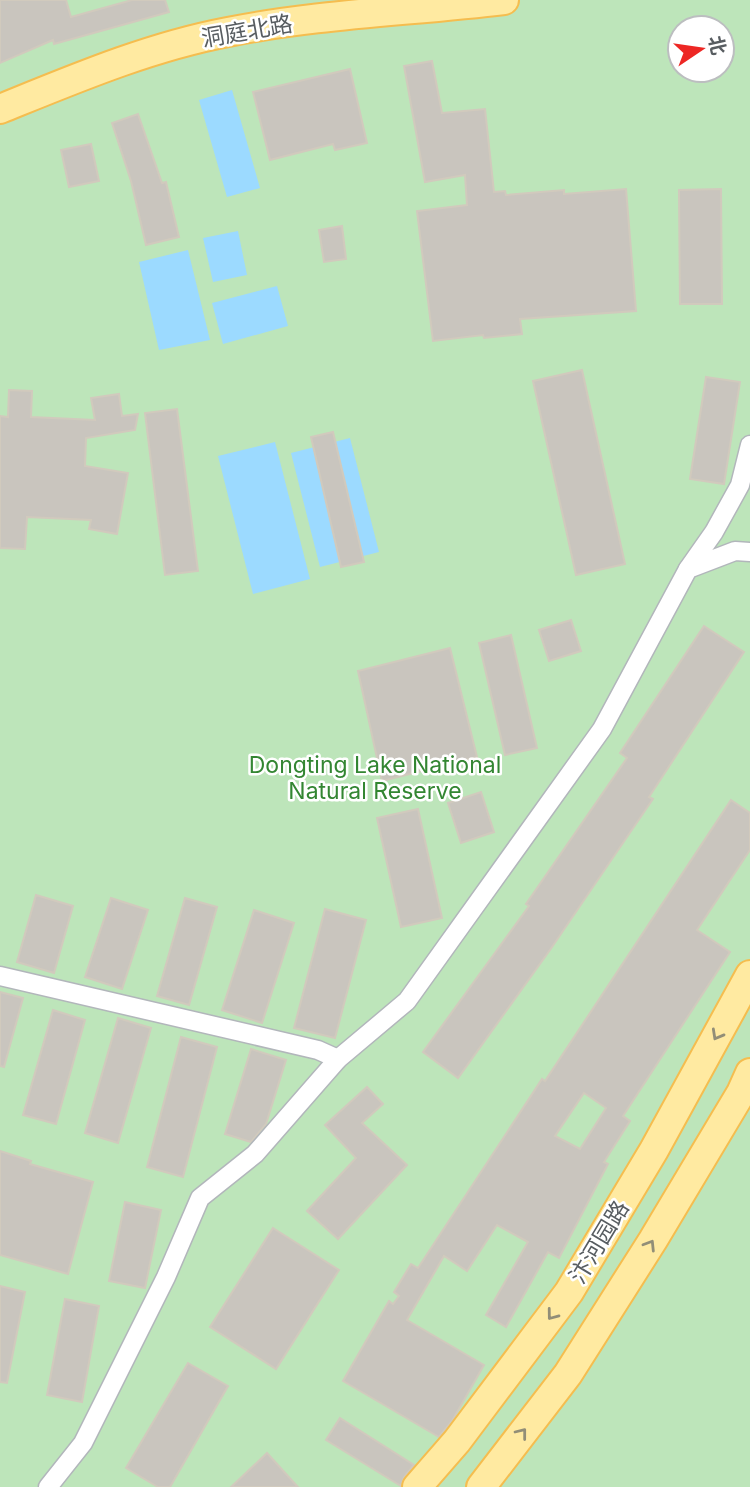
<svg xmlns="http://www.w3.org/2000/svg" width="750" height="1487" font-family="Inter,'Noto Sans SC',sans-serif">
<style>
.green{fill:#bde5ba;fill-rule:evenodd}
.water{fill:#9cdaff}
.building{fill:#c9c5be;stroke:#d1cabd;stroke-width:2;fill-rule:evenodd}
.lines{fill:none;stroke-linecap:round;stroke-linejoin:round}
.street-casing{stroke:#b2b6bb;stroke-width:21}
.primary-casing{stroke:#f5bd4f;stroke-width:32}
.street{stroke:#fff;stroke-width:18}
.primary{stroke:#ffeaa1;stroke-width:28}
.oneway{stroke:#928e77}
.labels{text-anchor:middle;dominant-baseline:central;stroke-width:5;stroke-linejoin:round;paint-order:stroke}
.street-label{font-size:23px;fill:#585d61;stroke:#fff}
.park-label{font-size:23px;fill:#338632;stroke:#fff}
</style>
<rect width="100%" height="100%" fill="#ece8df"/>
<path class="green" d="M 0,0 L 750,0 L 750,1487 L 0,1487 ZM 680,28 L 722,28 L 722,70 L 680,70 Z"/>
<g class="water">
<path d="M 232,90 L 260,188 L 227,197 L 199,100 Z"/>
<path d="M 238,231 L 247,275 L 213,282 L 203,238 Z"/>
<path d="M 188,250 L 210,340 L 159,350 L 139,262 Z"/>
<path d="M 277,286 L 288,326 L 223,344 L 212,303 Z"/>
<path d="M 350,438 L 379,552 L 320,567 L 291,453 Z"/>
<path d="M 275,442 L 310,579 L 253,594 L 218,456 Z"/>
</g>
<g class="building">
<path d="M 0,0 L 66,0 L 71,17 L 132,0 L 165,0 L 169,12 L 54,44 L 53,40 L 0,63 Z"/>
<path d="M 432,61 L 442,113 L 485,109 L 494,192 L 505,191 L 506,195 L 564,190 L 564,194 L 626,189 L 636,311 L 520,319 L 522,334 L 484,338 L 483,335 L 433,341 L 417,211 L 467,205 L 465,175 L 425,182 L 404,66 Z"/>
<path d="M 350,69 L 367,143 L 335,150 L 333,144 L 270,160 L 253,92 Z"/>
<path d="M 138,114 L 162,183 L 166,182 L 179,237 L 146,245 L 131,181 L 112,123 Z"/>
<path d="M 91,144 L 99,181 L 69,187 L 61,150 Z"/>
<path d="M 721,189 L 722,304 L 680,304 L 679,190 Z"/>
<path d="M 342,226 L 346,259 L 324,262 L 319,230 Z"/>
<path d="M 582,370 L 625,564 L 576,575 L 533,381 Z"/>
<path d="M 706,377 L 740,382 L 724,484 L 690,479 Z"/>
<path d="M 9,390 L 32,391 L 31,417 L 95,420 L 91,398 L 119,394 L 122,416 L 138,414 L 135,430 L 86,438 L 85,466 L 128,473 L 117,534 L 89,529 L 91,520 L 27,517 L 25,549 L 0,548 L 0,416 L 8,417 Z"/>
<path d="M 177,409 L 198,571 L 165,575 L 145,413 Z"/>
<path d="M 333,432 L 364,562 L 341,567 L 311,437 Z"/>
<path d="M 571,620 L 581,651 L 549,661 L 539,630 Z"/>
<path d="M 704,626 L 744,652 L 649,797 L 653,799 L 550,950 L 458,1078 L 423,1052 L 529,906 L 526,904 L 627,758 L 620,753 Z"/>
<path d="M 511,635 L 537,748 L 505,755 L 479,643 Z"/>
<path d="M 450,648 L 477,757 L 382,781 L 358,671 Z"/>
<path d="M 481,792 L 494,832 L 461,843 L 448,803 Z"/>
<path d="M 731,800 L 750,813 L 750,850 L 697,930 L 730,952 L 623,1116 L 630,1121 L 604,1162 L 608,1164 L 559,1258 L 548,1252 L 506,1327 L 486,1315 L 528,1242 L 497,1225 L 467,1271 L 444,1256 L 407,1320 L 484,1365 L 452,1421 L 439,1437 L 343,1381 L 389,1301 L 393,1304 L 399,1296 L 394,1292 L 411,1264 L 418,1268 L 542,1079 L 545,1081 ZM 584,1093 L 606,1108 L 580,1149 L 555,1136 Z"/>
<path d="M 418,809 L 442,918 L 401,927 L 377,818 Z"/>
<path d="M 36,895 L 73,906 L 54,973 L 17,962 Z"/>
<path d="M 111,898 L 148,910 L 122,989 L 85,977 Z"/>
<path d="M 185,898 L 217,907 L 189,1005 L 157,996 Z"/>
<path d="M 325,909 L 366,920 L 335,1038 L 294,1028 Z"/>
<path d="M 254,910 L 294,923 L 262,1023 L 222,1010 Z"/>
<path d="M 0,992 L 23,998 L 4,1067 L 0,1066 Z"/>
<path d="M 53,1010 L 85,1020 L 56,1124 L 23,1115 Z"/>
<path d="M 118,1018 L 151,1028 L 118,1143 L 85,1133 Z"/>
<path d="M 181,1037 L 217,1047 L 183,1177 L 147,1167 Z"/>
<path d="M 251,1049 L 286,1060 L 266,1124 L 251,1142 L 225,1134 Z"/>
<path d="M 367,1087 L 383,1104 L 362,1123 L 407,1165 L 338,1239 L 307,1211 L 356,1158 L 325,1125 Z"/>
<path d="M 0,1151 L 31,1161 L 30,1164 L 93,1182 L 68,1274 L 0,1255 Z"/>
<path d="M 125,1202 L 161,1210 L 145,1288 L 109,1281 Z"/>
<path d="M 273,1228 L 339,1270 L 276,1369 L 210,1327 Z"/>
<path d="M 0,1286 L 25,1292 L 7,1383 L 0,1382 Z"/>
<path d="M 65,1299 L 99,1306 L 82,1402 L 47,1395 Z"/>
<path d="M 188,1363 L 228,1386 L 170,1487 L 158,1487 L 126,1468 Z"/>
<path d="M 340,1418 L 414,1465 L 404,1477 L 401,1486 L 326,1440 Z"/>
<path d="M 267,1453 L 298,1487 L 231,1487 Z"/>
</g>
<g class="lines">
<g class="street-casing">
<g id="street">
<path d="M 688,569 L 714,532 L 740,485 L 750,445"/>
<path d="M 0,976 L 318,1050 L 338,1059"/>
<path d="M 48,1487 L 83,1443 L 166,1277 L 200,1198 L 255,1154 L 338,1059 L 407,1001 L 602,729 L 688,569 L 735,551 L 750,552"/>
</g>
</g>
<g class="primary-casing">
<g id="primary">
<path d="M 0,109 C 74,79 149,47 228,32 C 318,14 413,11 504,0"/>
<path d="M 417,1487 L 457,1441 L 569,1292 L 654,1150 L 750,975"/>
<path d="M 481,1487 L 568,1374 L 653,1240 L 741,1093 L 750,1073"/>
</g>
</g>
<use href="#street" class="street"/>
<use href="#primary" class="primary"/>
</g>
<defs><path id="oneway-chevron" d="M-2-3.5L2.5 0L-2 3.5" fill="none" stroke-width="1.6" stroke-linecap="round" stroke-linejoin="round" transform="scale(1.75)"/></defs>
<g class="oneway">
<use href="#oneway-chevron" transform="translate(717 1035) rotate(119)"/>
<use href="#oneway-chevron" transform="translate(650 1245) rotate(-58)"/>
<use href="#oneway-chevron" transform="translate(552 1315) rotate(127)"/>
<use href="#oneway-chevron" transform="translate(522 1433) rotate(-52)"/>
</g>
<g class="labels">
<g class="street-label">
<text transform="translate(247 31) rotate(-10)">洞庭北路</text>
<text transform="translate(599 1242) rotate(-59)">汴河园路</text>
</g>
<g class="park-label">
<text x="375" y="765">Dongting Lake National<tspan x="375" dy="26">Natural Reserve</tspan></text>
</g>
</g>
<g transform="translate(701 49) rotate(77)"><circle r="33" fill="#ffffff" stroke="#bcbec0" stroke-width="2"/>
<path d="M0-5L12 26L0 18L-12 26Z" fill="#ed2724"/>
<text y="-10" font-size="19" font-weight="bold" text-anchor="middle" fill="#585d61">北</text>
</g>
</svg>
